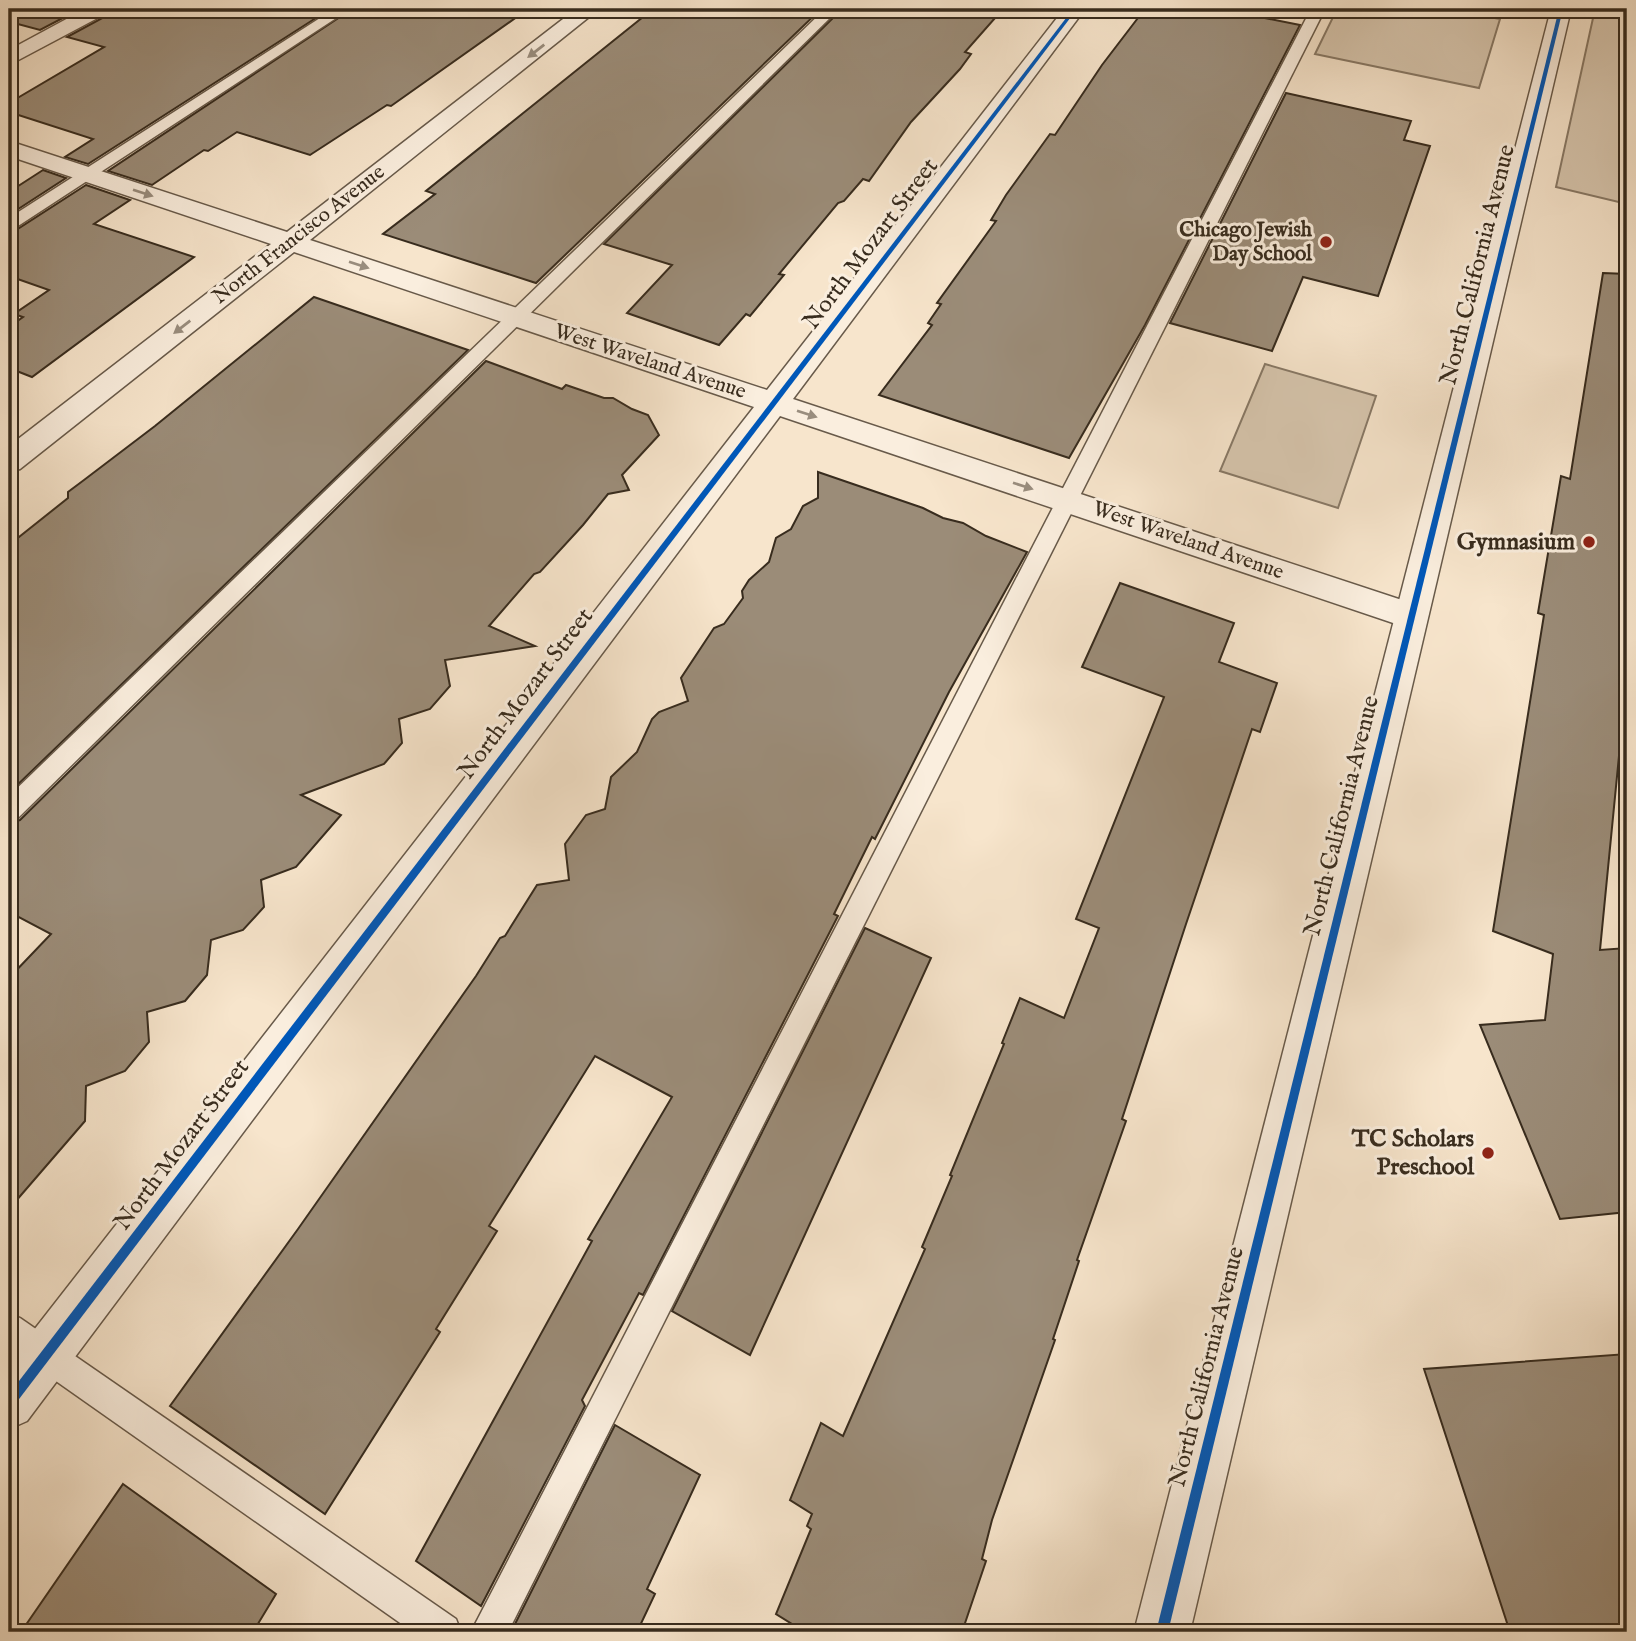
<svg xmlns="http://www.w3.org/2000/svg" width="1636" height="1641" font-family="'IM FELL English',serif">
<style>
.green{fill:#d7c6ae;stroke:#887966;stroke-width:2}
.building{fill:#9b8c78;stroke:#382c1e;stroke-width:2}
.lines{fill:none;stroke-linecap:round;stroke-linejoin:round}
.service-casing{stroke:#685a4a;stroke-width:3}
.minor-casing{stroke:#685a4a;stroke-width:3}
.tertiary-casing{stroke:#685a4a;stroke-width:3}
.service{fill:#faeede;fill-rule:evenodd}
.minor{fill:#faeede;fill-rule:evenodd}
.tertiary{fill:#faeede;fill-rule:evenodd}
.cycleway-casing{stroke:#faeede;stroke-width:4}
.cycleway{fill:#0057b8;fill-rule:evenodd}
.oneway{fill:#998d7e}
.poi-dot{fill:#8f2418;stroke:#faeede;stroke-width:2.5}
.labels{text-anchor:middle;dominant-baseline:central;stroke-width:6;stroke-linejoin:round;paint-order:stroke}
.far-poi-label{font-size:21px;font-weight:bold;fill:#382c1e;stroke:#faeede;text-anchor:end}
.far-street-label{font-size:21px;fill:#382c1e;stroke:#faeede}
.street-label{font-size:24px;fill:#382c1e;stroke:#faeede}
.poi-label{font-size:24px;font-weight:bold;fill:#382c1e;stroke:#faeede;text-anchor:end}
</style>
<rect width="100%" height="100%" fill="#f7e5cc"/>
<filter id="stains"><feTurbulence type="fractalNoise" baseFrequency=".00286" numOctaves="4"/><feColorMatrix values="0 0 0 0 .2 0 0 0 0 .09 0 0 0 0 .02 0 0 0 .5 -.17"/></filter>
<radialGradient id="worn" r=".72"><stop offset=".6" stop-color="#630" stop-opacity="0"/><stop offset="1" stop-color="#630" stop-opacity=".3"/></radialGradient>
<g class="green">
<path d="M 1337,9 L 1448,9 L 1500,19 L 1479,88 L 1315,54 Z"/>
<path d="M 1595,9 L 1627,9 L 1627,204 L 1556,187 Z"/>
<path d="M 1265,364 L 1376,396 L 1338,508 L 1220,471 Z"/>
</g>
<g class="building">
<path d="M 16,9 L 80,9 L 40,30 L 14,23 Z"/>
<path d="M 113,9 L 330,9 L 88,164 L 65,157 L 93,139 L 9,112 L 9,103 L 104,47 L 67,37 L 108,15 Z"/>
<path d="M 352,9 L 528,9 L 391,106 L 387,105 L 310,155 L 237,132 L 208,151 L 204,150 L 152,185 L 108,171 Z"/>
<path d="M 653,9 L 821,9 L 536,283 L 383,234 L 435,194 L 426,191 Z"/>
<path d="M 842,9 L 1003,9 L 965,52 L 971,54 L 960,69 L 911,122 L 869,181 L 863,179 L 844,201 L 838,203 L 779,274 L 784,275 L 750,316 L 746,314 L 719,345 L 627,313 L 672,265 L 604,244 Z"/>
<path d="M 1153,9 L 1220,9 L 1300,25 L 1145,325 L 1069,458 L 879,395 L 932,325 L 928,323 L 941,304 L 937,303 L 996,221 L 991,220 L 1006,195 L 1050,134 L 1055,135 L 1102,65 L 1141,14 L 1150,15 Z"/>
<path d="M 1286,93 L 1411,121 L 1404,140 L 1430,146 L 1378,296 L 1303,277 L 1272,351 L 1170,323 Z"/>
<path d="M 43,170 L 66,178 L 9,215 L 9,192 Z"/>
<path d="M 86,185 L 130,200 L 94,224 L 194,257 L 32,377 L 9,368 L 9,327 L 23,317 L 14,314 L 49,290 L 9,276 L 9,232 L 16,230 Z"/>
<path d="M 1603,273 L 1627,274 L 1627,759 L 1619,756 L 1600,950 L 1627,948 L 1627,1212 L 1560,1219 L 1480,1025 L 1545,1020 L 1553,954 L 1493,931 L 1544,615 L 1538,613 L 1561,476 L 1570,479 Z"/>
<path d="M 314,297 L 468,350 L 9,793 L 9,545 L 68,498 L 68,492 L 84,480 L 155,426 Z"/>
<path d="M 486,361 L 562,389 L 566,385 L 604,398 L 613,398 L 632,409 L 648,415 L 659,435 L 622,475 L 629,490 L 608,494 L 583,525 L 540,572 L 534,574 L 489,626 L 535,646 L 445,660 L 450,686 L 430,709 L 399,719 L 402,743 L 384,764 L 301,795 L 341,815 L 296,867 L 261,880 L 264,907 L 243,930 L 211,940 L 207,975 L 185,1001 L 147,1012 L 149,1042 L 125,1071 L 86,1086 L 85,1121 L 9,1209 L 9,978 L 51,934 L 9,912 L 9,823 L 20,820 Z"/>
<path d="M 818,472 L 923,508 L 943,518 L 963,523 L 986,536 L 1027,552 L 949,692 L 875,839 L 872,837 L 834,914 L 838,916 L 643,1295 L 639,1293 L 582,1400 L 585,1406 L 481,1606 L 416,1561 L 592,1241 L 588,1239 L 672,1097 L 595,1056 L 489,1226 L 497,1231 L 436,1329 L 440,1332 L 325,1514 L 170,1406 L 298,1229 L 476,976 L 500,938 L 505,936 L 537,885 L 569,880 L 565,844 L 586,815 L 605,809 L 611,777 L 637,752 L 652,719 L 659,712 L 688,701 L 681,678 L 714,628 L 724,624 L 743,598 L 742,591 L 749,580 L 769,562 L 776,538 L 791,529 L 803,506 L 818,498 Z"/>
<path d="M 1120,583 L 1234,623 L 1219,662 L 1277,683 L 1260,732 L 1252,729 L 1186,924 L 1122,1119 L 1126,1121 L 1077,1260 L 1079,1261 L 1053,1339 L 1055,1340 L 992,1520 L 982,1559 L 986,1561 L 962,1632 L 805,1632 L 776,1614 L 811,1529 L 807,1526 L 812,1514 L 790,1500 L 821,1423 L 843,1436 L 925,1249 L 922,1247 L 952,1176 L 950,1175 L 1004,1044 L 1002,1043 L 1020,998 L 1064,1018 L 1099,928 L 1076,919 L 1164,697 L 1082,667 Z"/>
<path d="M 865,928 L 931,958 L 750,1355 L 672,1311 Z"/>
<path d="M 1627,1354 L 1627,1632 L 1510,1632 L 1424,1369 Z"/>
<path d="M 615,1425 L 700,1475 L 647,1589 L 655,1594 L 637,1632 L 518,1632 L 513,1628 Z"/>
<path d="M 123,1484 L 276,1594 L 253,1632 L 21,1632 Z"/>
</g>
<g class="lines">
<g class="service-casing">
<g id="service">
<path d="M 334,9 L 350,9 L 15,228 L 9,230 L 9,218 Z"/>
<path d="M 825,9 L 839,9 L 18,818 L 9,821 L 9,796 Z"/>
<path d="M 1311,9 L 1325,9 L 508,1632 L 471,1632 Z"/>
<path d="M 9,1313 L 20,1318 L 456,1619 L 461,1632 L 413,1632 L 9,1348 Z"/>
</g>
</g>
<g class="minor-casing">
<g id="minor">
<path d="M 85,9 L 110,9 L 107,13 L 9,65 L 9,50 Z"/>
<path d="M 576,9 L 599,9 L 310,240 L 767,390 L 1064,9 L 1085,9 L 793,399 L 1423,607 L 1428,616 L 1423,625 L 1411,629 L 780,416 L 27,1421 L 9,1429 L 9,1362 L 754,407 L 294,252 L 20,469 L 9,472 L 9,446 L 271,244 L 9,156 L 9,141 L 287,232 Z"/>
</g>
</g>
<g class="tertiary-casing">
<path id="tertiary" d="M 1551,9 L 1571,9 L 1190,1632 L 1134,1632 Z"/>
</g>
<use href="#service" class="service"/>
<use href="#minor" class="minor"/>
<use href="#tertiary" class="tertiary"/>
<g class="cycleway-casing">
<g id="cycleway">
<path d="M 1073,9 L 1077,9 L 13,1407 L 9,1409 L 9,1394 Z"/>
<path d="M 1559,9 L 1563,9 L 1168,1632 L 1156,1632 Z"/>
</g>
</g>
<use href="#cycleway" class="cycleway"/>
</g>
<defs><path id="oneway-solid" d="M-6-.8H1V-3.2L6.5 0L1 3.2V.8H-6Z" transform="scale(1.75)"/></defs>
<g class="oneway">
<use href="#oneway-solid" transform="translate(536 51) rotate(142)"/>
<use href="#oneway-solid" transform="translate(143 193) rotate(18)"/>
<use href="#oneway-solid" transform="translate(359 265) rotate(18)"/>
<use href="#oneway-solid" transform="translate(182 327) rotate(142)"/>
<use href="#oneway-solid" transform="translate(807 414) rotate(18)"/>
<use href="#oneway-solid" transform="translate(1023 486) rotate(18)"/>
</g>
<g class="poi-dot">
<circle cx="1326" cy="242" r="7"/>
<circle cx="1589" cy="542" r="7"/>
<circle cx="1488" cy="1153" r="7"/>
</g>
<g class="labels">
<g class="far-poi-label">
<text x="1312" y="230">Chicago Jewish<tspan x="1312" dy="24">Day School</tspan></text>
</g>
<g class="far-street-label">
<text transform="translate(299 235) rotate(-38)">North Francisco Avenue</text>
<text transform="translate(650 362) rotate(18)">West Waveland Avenue</text>
<text transform="translate(1188 541) rotate(19)">West Waveland Avenue</text>
</g>
<g class="street-label">
<text transform="translate(871 244) rotate(-53)">North Mozart Street</text>
<text transform="translate(1478 265) rotate(-76)">North California Avenue</text>
<text transform="translate(526 694) rotate(-53)">North Mozart Street</text>
<text transform="translate(1342 816) rotate(-76)">North California Avenue</text>
<text transform="translate(182 1145) rotate(-53)">North Mozart Street</text>
<text transform="translate(1207 1367) rotate(-76)">North California Avenue</text>
</g>
<g class="poi-label">
<text x="1575" y="542">Gymnasium</text>
<text x="1474" y="1139">TC Scholars<tspan x="1474" dy="28">Preschool</tspan></text>
</g>
</g>
<rect width="1636" height="1641" fill="none" stroke="#f7e5cc" stroke-width="35"/>
<rect x="10" y="10" width="1615" height="1620" fill="none" stroke="#382c1e" stroke-width="3.5"/>
<rect x="18" y="18" width="1601" height="1606" fill="none" stroke="#382c1e" stroke-width="2"/>
<rect width="100%" height="100%" filter="url(#stains)"/>
<rect width="100%" height="100%" fill="url(#worn)"/>
</svg>
